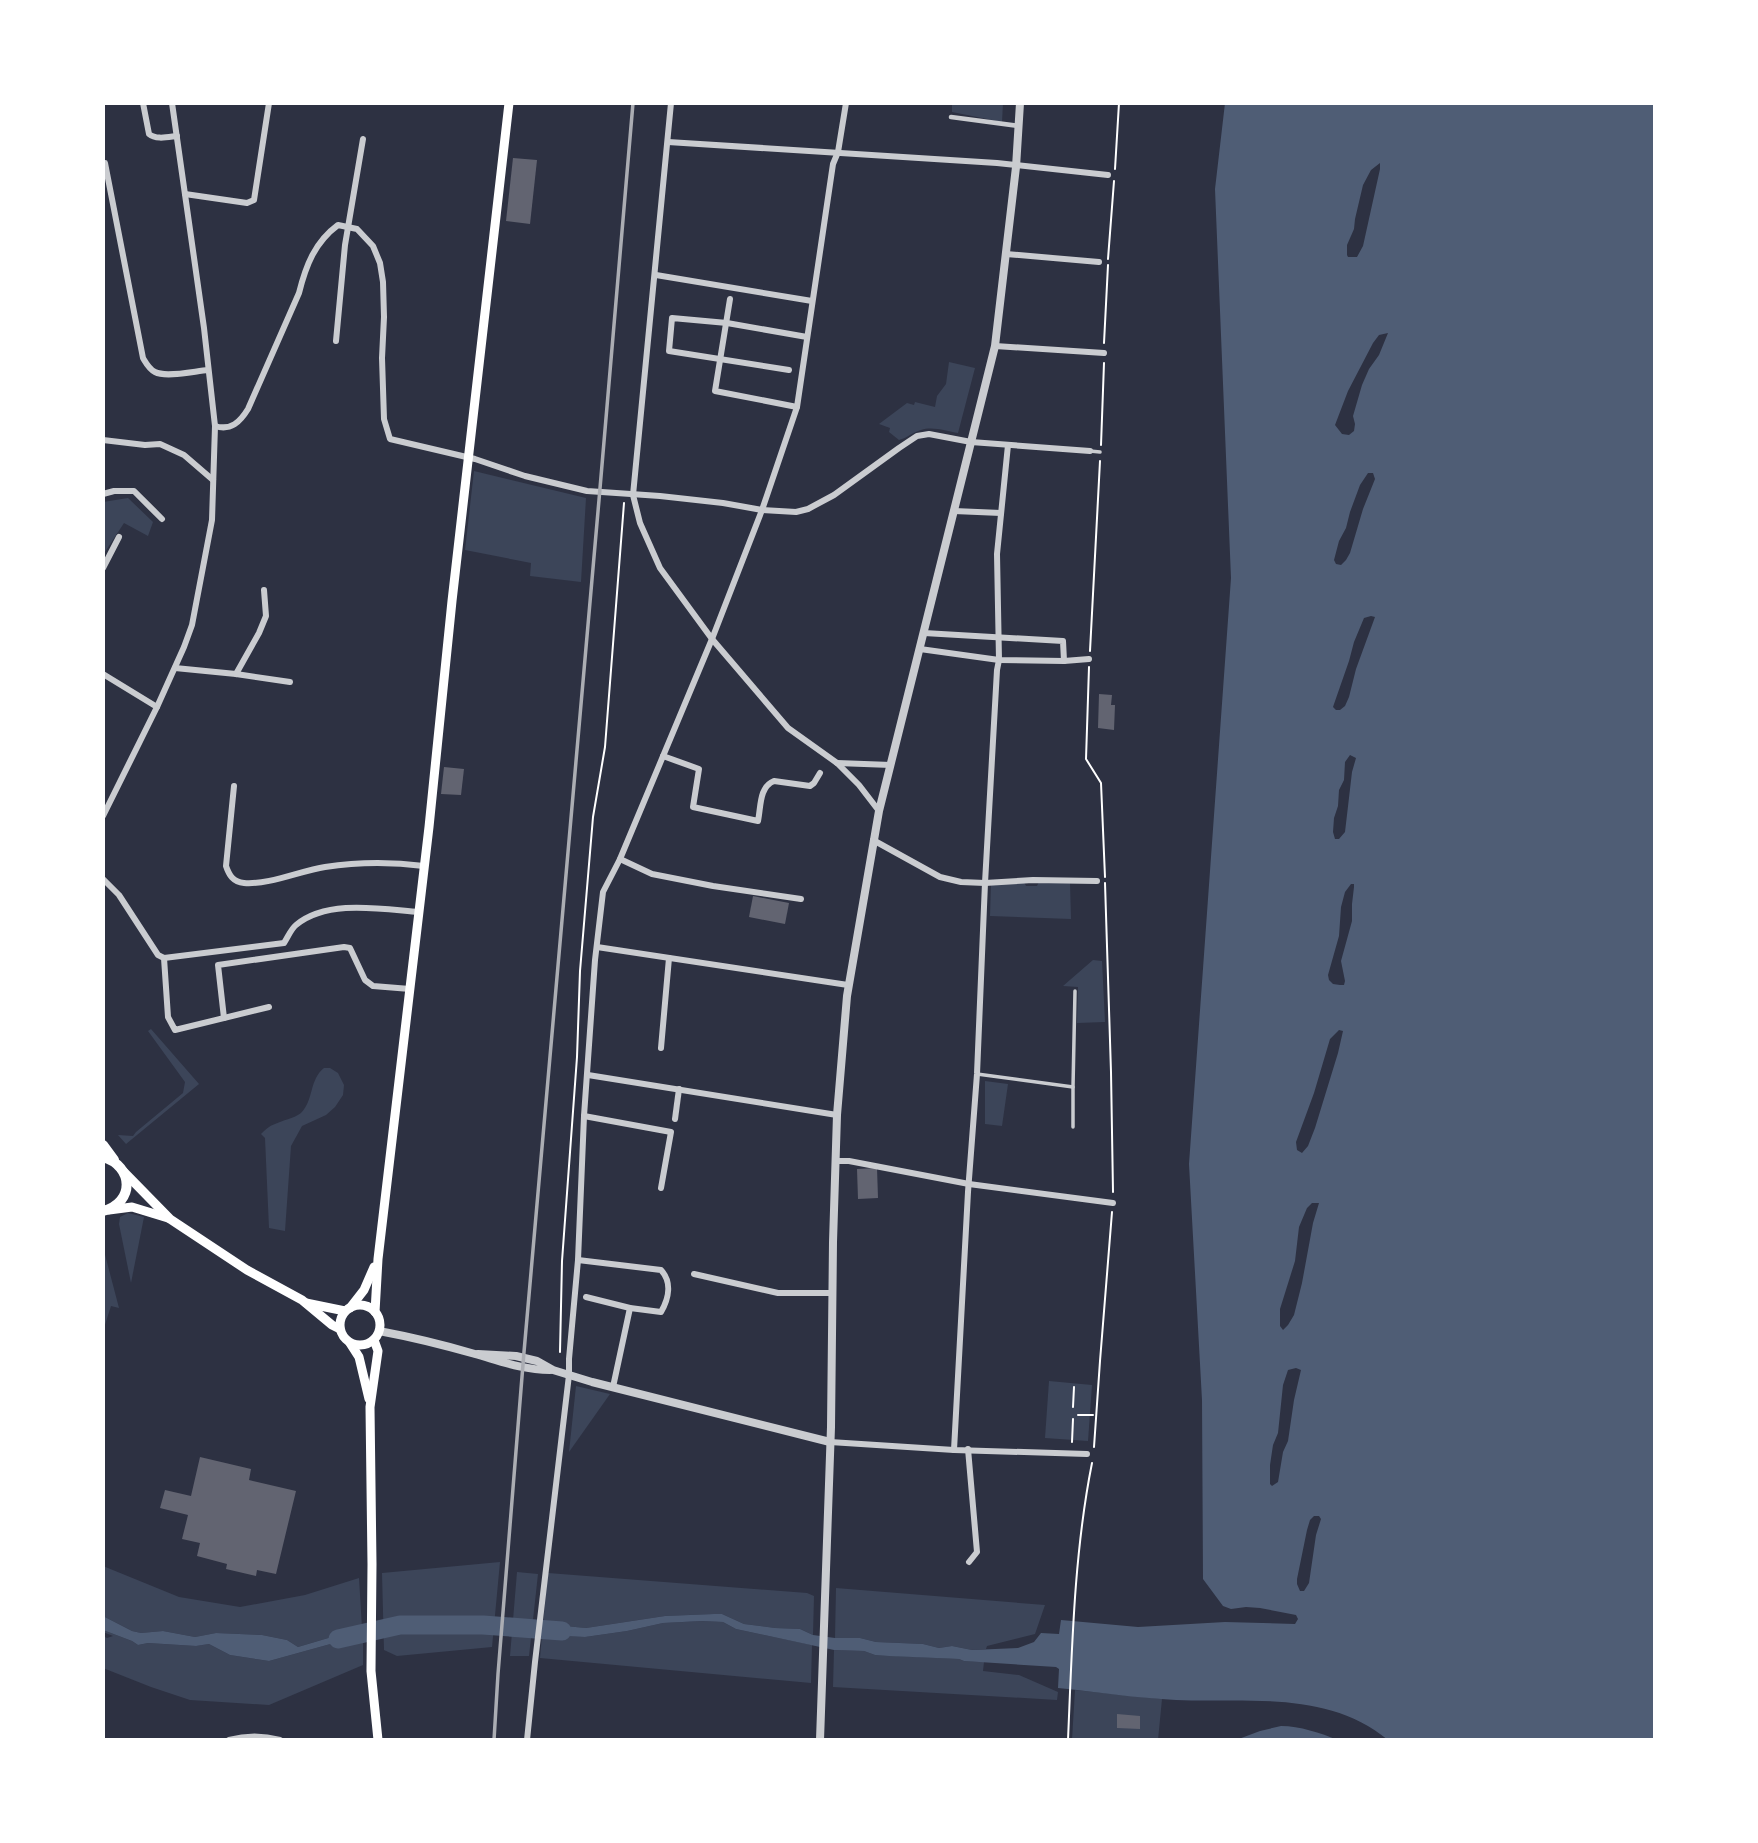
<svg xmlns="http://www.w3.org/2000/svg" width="1758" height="1843" font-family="'Source Sans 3',sans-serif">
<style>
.green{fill:#3c4559}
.water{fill:#4f5d75}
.pier{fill:#2d3142}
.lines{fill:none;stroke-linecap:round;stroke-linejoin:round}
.river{stroke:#4f5d75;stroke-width:19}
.building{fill:#626471}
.path{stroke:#fff;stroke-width:2}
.service{stroke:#caccd0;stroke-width:3.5}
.pedestrian{stroke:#caccd0;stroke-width:4.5}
.minor{stroke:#caccd0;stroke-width:6}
.tertiary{stroke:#caccd0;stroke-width:8}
.secondary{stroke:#fff;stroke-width:9}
.primary{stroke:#fff;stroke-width:10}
.rail{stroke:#abadb3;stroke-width:3.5}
</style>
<rect width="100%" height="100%" fill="#2d3142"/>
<g class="green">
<path d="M 952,103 L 1003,103 L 1002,122 L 952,112 Z"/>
<path d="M 949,362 L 975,368 L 958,433 C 947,431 932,426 921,430 C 913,432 907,438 899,440 L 889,432 L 890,428 L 879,424 L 907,403 L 914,405 L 915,402 L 935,407 L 937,396 L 946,384 Z"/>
<path d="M 474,471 L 586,498 L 581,582 L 530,576 L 531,563 L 465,550 Z"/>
<path d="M 128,498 L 153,522 L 148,536 L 124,523 L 103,555 L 103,502 Z"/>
<path d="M 991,882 L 1024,882 L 1026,886 L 1037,886 L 1039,882 L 1070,883 L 1071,919 L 990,916 Z"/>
<path d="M 1093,960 L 1102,961 L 1105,1022 L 1077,1023 L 1078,987 L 1063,986 Z"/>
<path d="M 151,1029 L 199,1084 L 126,1144 L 118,1135 L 133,1136 L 136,1132 L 183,1093 L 185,1082 L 148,1031 Z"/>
<path d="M 324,1068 L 330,1068 L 338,1073 L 344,1085 L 343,1095 L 335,1107 L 326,1115 L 302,1126 L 291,1146 L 285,1231 L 269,1228 L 265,1138 L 261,1134 C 265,1130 269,1126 275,1124 C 283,1120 293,1119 301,1113 C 314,1100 309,1080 324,1068 Z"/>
<path d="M 985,1081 L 1008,1084 L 1002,1126 L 985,1124 Z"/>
<path d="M 128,1213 L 144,1217 L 131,1283 L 119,1224 L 120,1217 Z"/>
<path d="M 103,1247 L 119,1308 L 111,1306 L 103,1331 Z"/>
<path d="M 1049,1381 L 1092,1385 L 1088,1441 L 1045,1438 Z"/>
<path d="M 576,1386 L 610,1394 L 569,1452 Z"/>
<path d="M 500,1562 L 492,1647 L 397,1656 L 384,1650 L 382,1573 Z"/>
<path d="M 103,1566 L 179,1597 L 240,1607 L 305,1595 L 359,1578 L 362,1628 L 298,1647 L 287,1640 L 262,1635 L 216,1633 L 195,1637 L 163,1631 L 141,1633 L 132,1631 L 103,1616 Z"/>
<path d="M 517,1572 L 538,1574 L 529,1656 L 510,1656 Z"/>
<path d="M 548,1573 L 807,1593 L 814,1596 L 813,1635 L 800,1629 L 775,1628 L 744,1624 L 722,1614 L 714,1614 L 665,1616 L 586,1628 L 543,1624 Z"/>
<path d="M 836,1588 L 1045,1605 L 1035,1634 L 987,1646 L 986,1649 L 972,1650 L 952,1646 L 939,1648 L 923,1644 L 876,1642 L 860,1638 L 835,1638 Z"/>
<path d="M 702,1621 L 723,1622 L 736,1629 L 812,1645 L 811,1683 L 540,1658 L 542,1635 L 585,1637 L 627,1631 L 663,1623 Z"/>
<path d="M 103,1630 L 132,1641 L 138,1645 L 148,1643 L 196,1646 L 209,1644 L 230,1655 L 269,1661 L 363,1635 L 363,1665 L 269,1705 L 190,1700 L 151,1687 L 103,1668 L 103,1636 L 107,1638 L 113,1636 L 103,1632 Z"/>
<path d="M 834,1650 L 864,1651 L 875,1655 L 959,1659 L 964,1661 L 984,1662 L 983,1671 L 1019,1675 L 1058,1692 L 1057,1700 L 833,1687 Z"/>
<path d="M 1075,1690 L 1162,1699 L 1158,1740 L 1072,1740 Z"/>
</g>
<g class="water">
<path d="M 1225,103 L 1655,103 L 1655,1740 L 1388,1740 C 1328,1690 1247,1703 1176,1700 C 1136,1698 1097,1692 1058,1688 L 1059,1669 L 1056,1667 L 964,1661 L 959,1659 L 889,1656 L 875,1655 L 864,1651 L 834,1650 L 736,1629 L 723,1622 L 702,1621 L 663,1623 L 627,1631 L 585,1637 L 542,1635 L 543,1624 L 586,1628 L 665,1616 L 714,1614 L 722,1614 L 744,1624 L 775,1628 L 800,1629 L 813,1635 L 835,1638 L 860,1638 L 876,1642 L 923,1644 L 939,1648 L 952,1646 L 972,1650 L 1018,1648 L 1034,1642 L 1041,1633 L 1059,1634 L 1061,1620 L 1138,1627 L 1225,1622 L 1295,1624 L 1298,1619 L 1296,1615 L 1260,1608 L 1246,1607 L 1231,1609 L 1223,1606 L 1203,1579 L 1202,1400 L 1189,1164 L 1231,578 L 1215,189 Z"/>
<path d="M 103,1616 L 132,1631 L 141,1633 L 163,1631 L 195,1637 L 216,1633 L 262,1635 L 287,1640 L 298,1647 L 362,1628 L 363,1635 L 269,1661 L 230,1655 L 209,1644 L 196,1646 L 148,1643 L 138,1645 L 132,1641 L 103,1630 Z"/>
<path d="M 1281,1726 C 1300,1726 1320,1733 1338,1740 L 1236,1740 L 1260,1731 Z"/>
</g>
<g class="pier">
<path d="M 1380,163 L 1380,169 L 1363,246 L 1357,257 L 1348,257 L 1347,255 L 1347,245 L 1354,229 L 1355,219 L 1363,185 L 1371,170 Z"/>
<path d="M 1388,333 L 1379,355 L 1369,369 L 1362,385 L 1353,416 L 1355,424 L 1354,431 L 1349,435 L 1342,434 L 1335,425 L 1348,391 L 1373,343 L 1379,335 Z"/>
<path d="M 1368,473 L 1373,473 L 1375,479 L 1363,509 L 1350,553 L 1346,560 L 1341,565 L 1336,564 L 1334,560 L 1339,541 L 1346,528 L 1350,512 L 1360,485 Z"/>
<path d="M 1371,616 L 1375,617 L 1356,669 L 1349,697 L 1345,706 L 1340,710 L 1336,710 L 1333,707 L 1334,704 L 1349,661 L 1354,642 L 1364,618 Z"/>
<path d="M 1350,755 L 1356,758 L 1352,772 L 1345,832 L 1339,839 L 1335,839 L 1333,832 L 1334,818 L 1338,806 L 1339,790 L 1344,780 L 1345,762 Z"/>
<path d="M 1351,884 L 1354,884 L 1354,887 L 1352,904 L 1352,921 L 1341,961 L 1345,981 L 1344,985 L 1340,985 L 1333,984 L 1329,980 L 1328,975 L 1339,936 L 1341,907 L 1345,892 Z"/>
<path d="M 1339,1030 L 1343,1031 L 1338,1053 L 1315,1128 L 1308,1146 L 1302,1153 L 1297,1150 L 1296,1142 L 1314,1093 L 1330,1039 Z"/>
<path d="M 1312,1203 L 1319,1203 L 1313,1223 L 1302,1283 L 1294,1315 L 1288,1325 L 1283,1330 L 1280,1326 L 1280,1309 L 1295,1261 L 1299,1227 L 1307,1208 Z"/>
<path d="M 1296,1368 L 1301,1370 L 1294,1400 L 1288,1441 L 1283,1452 L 1278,1482 L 1272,1486 L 1270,1484 L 1270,1465 L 1273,1445 L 1278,1433 L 1283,1385 L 1288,1370 Z"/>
<path d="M 1314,1516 L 1319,1516 L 1321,1519 L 1316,1535 L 1309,1583 L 1304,1591 L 1300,1591 L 1297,1584 L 1297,1579 L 1307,1530 L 1310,1520 Z"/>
</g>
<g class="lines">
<path class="river" d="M 338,1639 L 400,1625 L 483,1625 L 562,1631"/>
</g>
<g class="building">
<path d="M 513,158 L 537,160 L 530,224 L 506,221 Z"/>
<path d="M 1099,694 L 1112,695 L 1111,705 L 1115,705 L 1114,730 L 1098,728 Z"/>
<path d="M 444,767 L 464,769 L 461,795 L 441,794 Z"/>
<path d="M 753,896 L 789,903 L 785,924 L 749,917 Z"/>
<path d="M 877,1168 L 878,1198 L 858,1199 L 857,1169 Z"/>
<path d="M 200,1457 L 251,1469 L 249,1480 L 296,1491 L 276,1574 L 257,1570 L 256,1576 L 226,1569 L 227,1564 L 197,1556 L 200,1543 L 182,1539 L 188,1515 L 160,1508 L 165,1490 L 191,1496 Z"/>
<path d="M 1117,1714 L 1140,1716 L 1140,1729 L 1117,1728 Z"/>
</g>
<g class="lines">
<g class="path">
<path d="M 1115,169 L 1119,103"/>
<path d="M 1108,259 L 1114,181"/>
<path d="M 1104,343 L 1108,265"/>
<path d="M 1101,445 L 1104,363"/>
<path d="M 1090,651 L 1100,461"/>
<path d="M 1089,667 L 1086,759 L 1101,783 L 1105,877"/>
<path d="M 1105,883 L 1111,1072 L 1113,1192"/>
<path d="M 560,1352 L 562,1261 L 577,1057 L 580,971 L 593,817 L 605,747 L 624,503"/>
<path d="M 1073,1407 L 1074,1387"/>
<path d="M 1078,1415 L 1093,1415"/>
<path d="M 1072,1442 L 1073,1419"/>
<path d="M 1094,1447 L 1100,1361 L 1112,1212"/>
<path d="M 1068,1740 C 1072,1648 1074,1553 1092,1463"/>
</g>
<g class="service">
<path d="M 1090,451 L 1100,452"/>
<path d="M 977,1074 L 1073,1087 L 1075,991"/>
<path d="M 1073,1127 L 1073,1087"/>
</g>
<path class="pedestrian" d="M 951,117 L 1019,126"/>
<g class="minor">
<path d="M 143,103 L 149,134 C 156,140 168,137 177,136"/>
<path d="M 671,103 L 633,495 L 640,523 L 660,568 L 712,639 L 788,728 L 837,763 L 859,785 L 879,811"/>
<path d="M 668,142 L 997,163 L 1108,175"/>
<path d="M 105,163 L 143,358 C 146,363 149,369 155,372 C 166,378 195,371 208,370"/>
<path d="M 185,194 L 247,203 L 254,200 L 269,103"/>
<path d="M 1006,254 L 1099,262"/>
<path d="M 656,275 L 812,301"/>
<path d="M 730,299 L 715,391 L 797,407"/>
<path d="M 336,341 L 345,245 L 363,139"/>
<path d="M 995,346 L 1104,353"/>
<path d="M 789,370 L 669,351 L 672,318 L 727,323 L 807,337"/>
<path d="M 215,426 C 231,431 240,422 248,409 L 299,293 C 306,265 315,242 338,225 L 357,229 L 373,246 L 380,263 L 383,282 L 384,317 L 382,358 L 384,419 L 390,439 L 475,459 L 525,476 L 587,491 L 660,496 L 723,503 L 762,510 L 796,512 L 808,509 L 834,495 L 899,448 L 917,436 L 929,434 L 971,442 L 1090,451"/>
<path d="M 103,440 L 145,445 L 160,444 L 184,455 L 213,480"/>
<path d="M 103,494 L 114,491 L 134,491 L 162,519"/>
<path d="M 954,511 L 1001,513"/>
<path d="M 103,568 L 119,537"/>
<path d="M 920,649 L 999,660 L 1064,661 L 1063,641 L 924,633"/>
<path d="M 1064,661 L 1089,659"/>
<path d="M 175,668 L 236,674 L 290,682"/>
<path d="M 103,674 L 157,707"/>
<path d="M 236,674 L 259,633 L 266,616 L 264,590"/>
<path d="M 663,756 L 699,769 L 693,807 L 758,821 C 761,807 759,787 774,781 L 810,786 L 814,783 L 820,773"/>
<path d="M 837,763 L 891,765"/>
<path d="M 234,786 L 226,866 C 229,875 233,882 244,883 C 269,885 300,871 325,867 C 358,862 392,862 424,866"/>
<path d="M 103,816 L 157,707 L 184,647 L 192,625 L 212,520 L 215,426 L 204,328 L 172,103"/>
<path d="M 873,840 L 940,877 L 961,882 L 985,883 L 1033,880 L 1097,881"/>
<path d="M 620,859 L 652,874 L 713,886 L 801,899"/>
<path d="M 103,879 L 119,895 L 158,955 L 164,958 L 168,1017 L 175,1030 L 269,1007"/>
<path d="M 597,947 L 848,985"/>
<path d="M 164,958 L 284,943 C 288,937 291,929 296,925 C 327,899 381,909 419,912"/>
<path d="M 224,1018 L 218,965 L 344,947 L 350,948 L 365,980 L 373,986 L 410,989"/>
<path d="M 661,1048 L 669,958"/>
<path d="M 588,1075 L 837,1115"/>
<path d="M 584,1116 L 671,1132 L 661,1188"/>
<path d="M 675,1119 L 679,1089"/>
<path d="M 836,1161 L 849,1161 L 969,1184 L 1113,1203"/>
<path d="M 578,1260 L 661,1270 C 672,1282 669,1298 661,1312 L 630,1308 L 586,1297"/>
<path d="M 694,1274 L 778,1293 L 833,1293"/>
<path d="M 613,1387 L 630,1308"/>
<path d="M 830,1442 L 954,1450 L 1087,1454"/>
<path d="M 968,1449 L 977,1552 L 969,1562"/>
<path d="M 954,1450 L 968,1192 L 977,1074 L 985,883 L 997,670 L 999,660 L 997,554 L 1008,445"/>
<path d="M 229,1740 C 247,1735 262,1735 280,1740"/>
<path d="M 527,1740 L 535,1662 L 569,1375 L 569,1359 L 578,1260 L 584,1116 L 595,960 L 603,892 L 620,859 L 712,639 L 762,510 L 797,407 L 833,164 L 838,152 L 846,103"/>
</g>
<g class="tertiary">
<path d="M 379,1331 C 411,1337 444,1345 475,1354 C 500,1361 523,1370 550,1370"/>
<path d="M 478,1354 L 516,1356 L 537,1361 L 553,1370 L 592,1382 L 830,1442"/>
<path d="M 820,1740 L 831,1427 L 833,1242 L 837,1115 L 847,996 L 879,811 L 995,346 L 1016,167 L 1020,103"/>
</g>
<g class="secondary">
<path d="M 123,1171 L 170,1219 L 247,1270 L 302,1300 L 332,1325 L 340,1329"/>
<path d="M 109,1210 L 132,1207 L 168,1218"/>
<path d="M 306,1303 L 345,1311"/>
<circle cx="360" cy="1325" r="20"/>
<path d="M 350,1308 L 364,1290 L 374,1267"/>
<path d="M 375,1312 L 378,1259 L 429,827 L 452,601 L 509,103"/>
<path d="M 374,1340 L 378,1351 L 370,1407 L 372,1564 L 371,1671 L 378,1740"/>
<path d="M 350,1343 L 359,1357 L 369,1399"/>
</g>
<g class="primary">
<path d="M 103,1145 L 114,1160"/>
<path d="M 103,1157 C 134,1166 135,1203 103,1211"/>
</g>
<path class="rail" d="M 494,1740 L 498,1674 L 524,1352 L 599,500 L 633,103"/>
</g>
<rect width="1758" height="1843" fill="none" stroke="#ffffff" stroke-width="210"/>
</svg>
